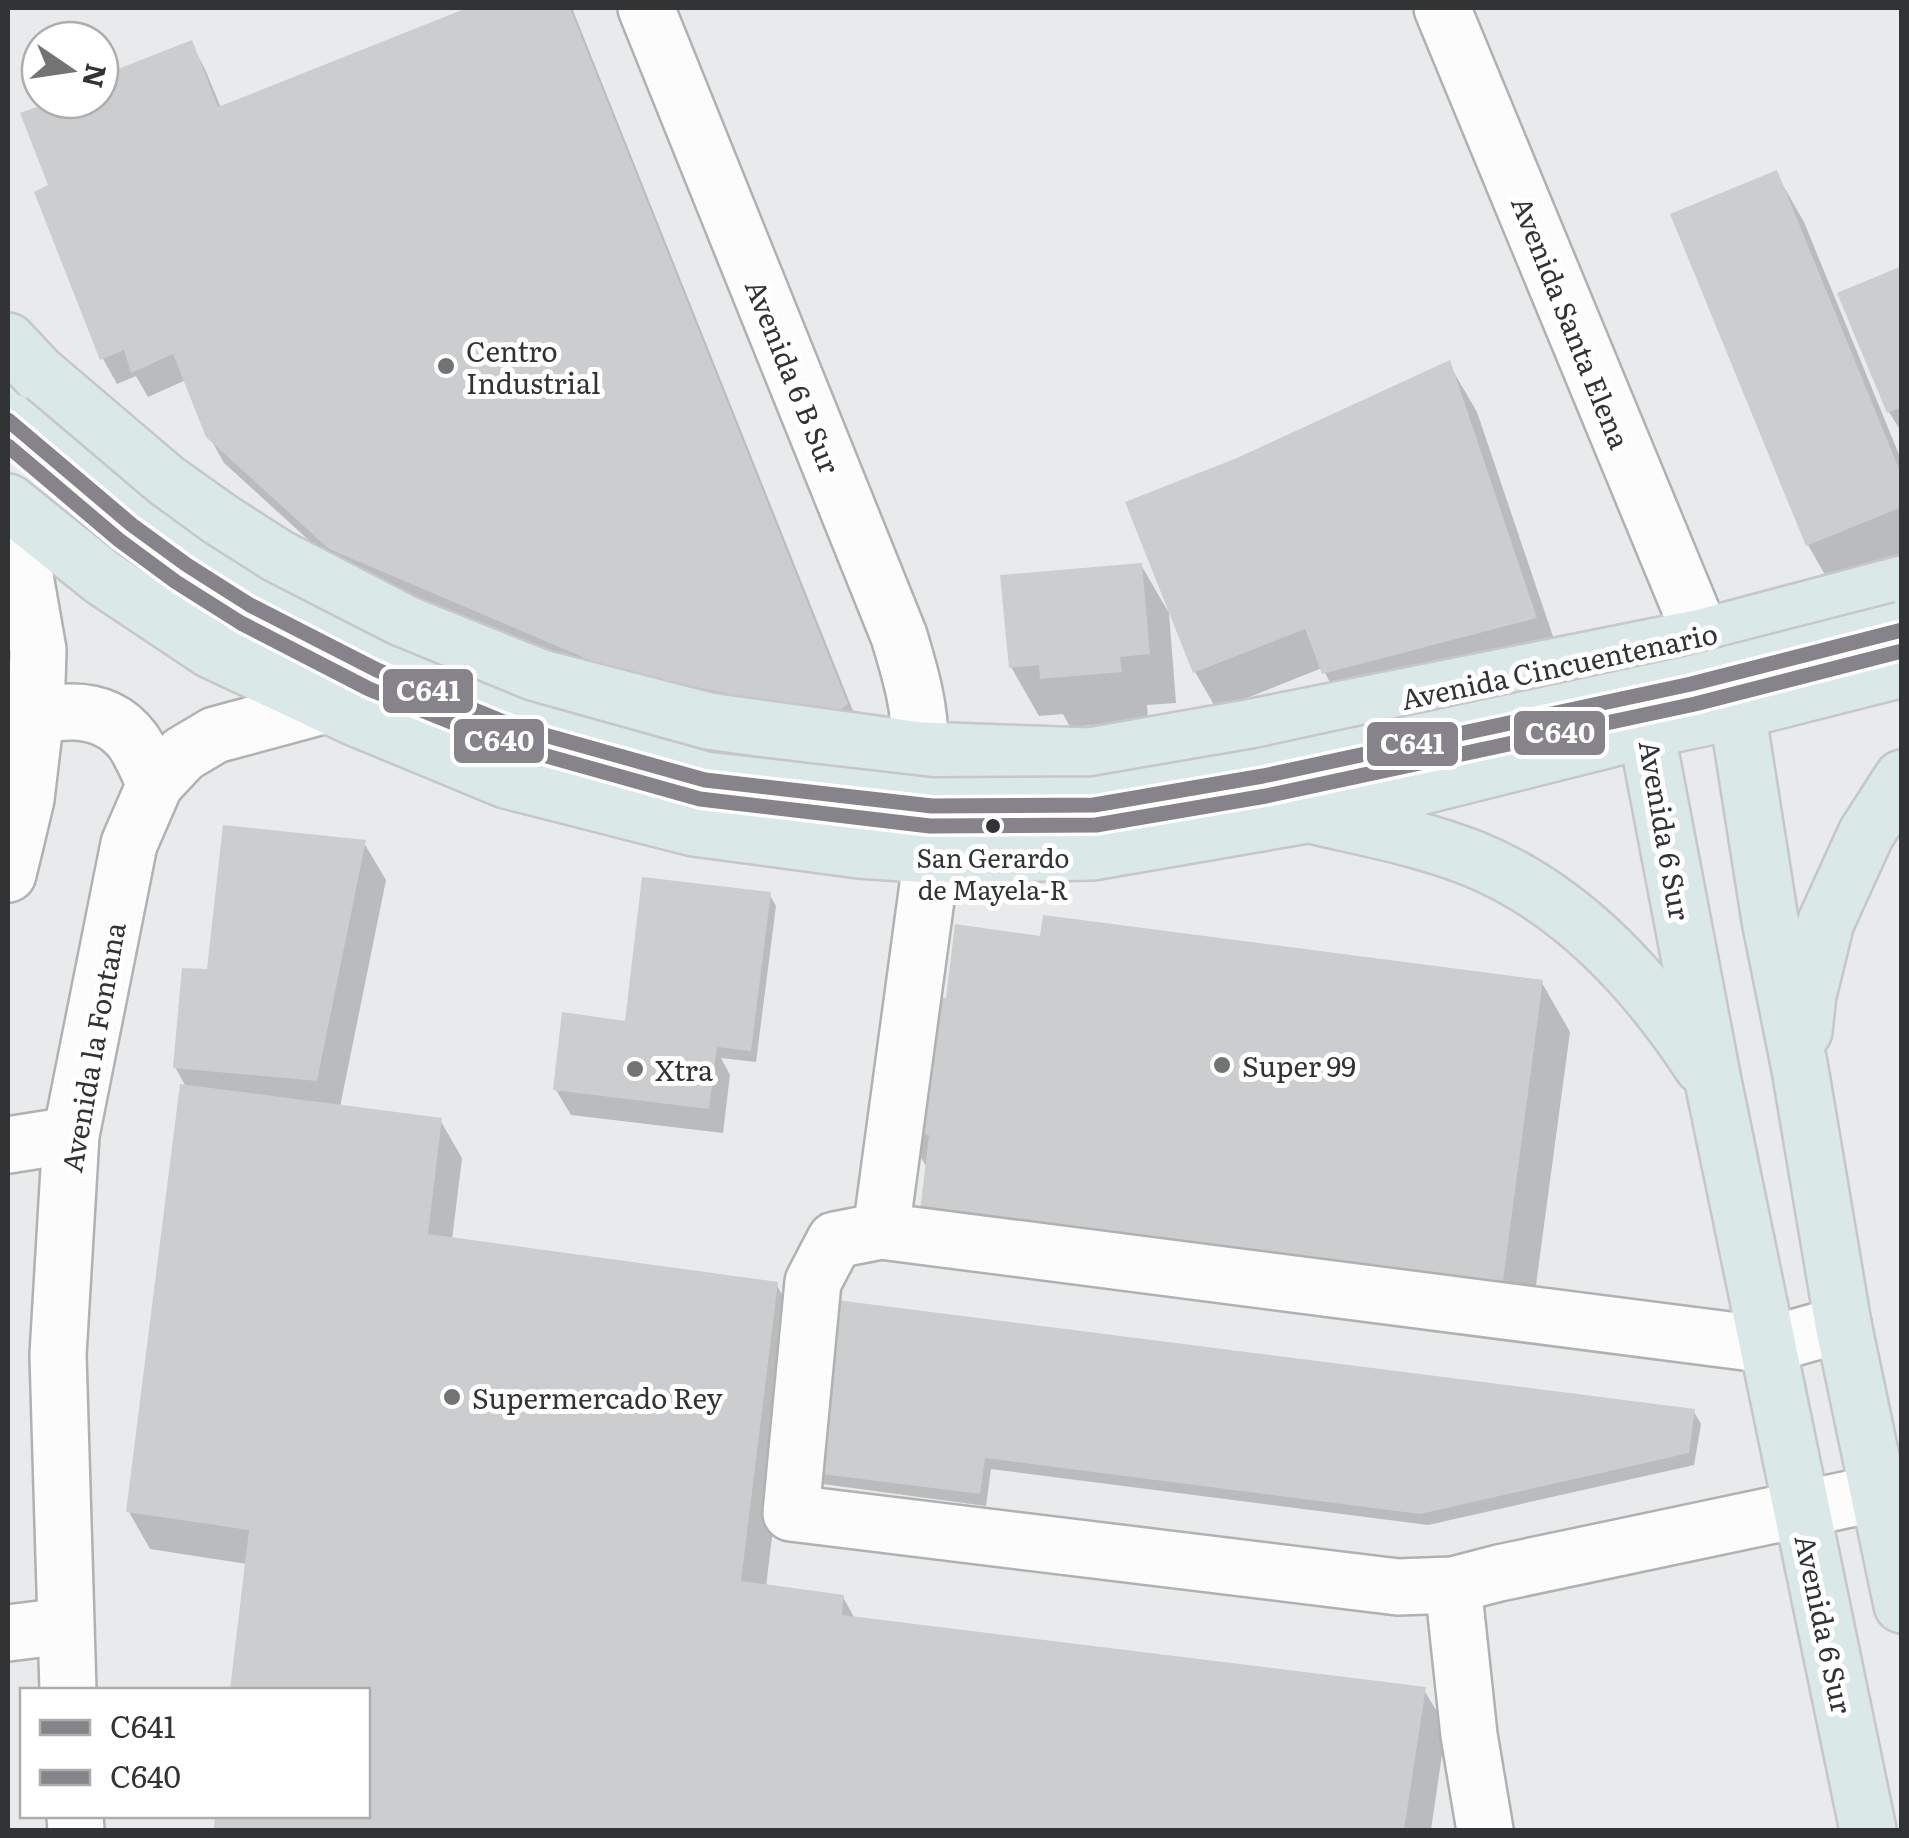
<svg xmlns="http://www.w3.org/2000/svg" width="1909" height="1838" font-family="Literata,serif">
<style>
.shadow{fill:#0003}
.building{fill:#cbcdce}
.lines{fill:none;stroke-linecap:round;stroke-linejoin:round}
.minor-casing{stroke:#b0b2b2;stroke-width:60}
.major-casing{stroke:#c6c7c7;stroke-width:60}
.minor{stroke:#fcfcfc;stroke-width:55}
.major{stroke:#dae8e7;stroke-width:55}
.major-bridge-casing{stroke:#c6c7c7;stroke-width:60;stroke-linecap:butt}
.major-bridge{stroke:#dae8e7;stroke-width:55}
.bus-1-casing{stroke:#fff;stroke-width:22}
.bus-2-casing{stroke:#fff;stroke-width:22}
.bus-1{stroke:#87838a;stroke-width:15}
.bus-2{stroke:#87838a;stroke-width:15}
.poi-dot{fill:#717374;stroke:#fff;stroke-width:4}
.bus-dot{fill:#313334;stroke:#fff;stroke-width:4}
.labels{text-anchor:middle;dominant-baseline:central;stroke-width:10;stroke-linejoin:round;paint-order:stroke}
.bus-label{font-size:26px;fill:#313334;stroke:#fff}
.street-label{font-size:28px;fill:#313334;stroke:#fff}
.poi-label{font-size:28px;fill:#313334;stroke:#fff;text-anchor:start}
.line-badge{stroke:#fff;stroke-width:4}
.badge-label{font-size:28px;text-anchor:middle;font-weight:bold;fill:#fff}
</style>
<rect width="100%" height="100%" fill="#e8eaeb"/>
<g class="shadow">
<path d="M 474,8 L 572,8 L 861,731 L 635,697 L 346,574 L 224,463 L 209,436 L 186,380 L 148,397 L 136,376 L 117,384 L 103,359 L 37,193 L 51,186 L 43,108 L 46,100 L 100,100 L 100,79 L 191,43 L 205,69 L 221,108 Z"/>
<path d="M 1776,173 L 1804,222 L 1902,462 L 1902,567 L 1836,594 L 1808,545 Z"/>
<path d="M 1902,269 L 1902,433 L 1889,412 Z"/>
<path d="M 1449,364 L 1477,412 L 1563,666 L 1352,721 L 1322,668 L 1217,710 L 1195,672 L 1129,504 L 1238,460 Z"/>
<path d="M 1141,565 L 1169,613 L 1176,703 L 1147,705 L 1148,720 L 1070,727 L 1063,714 L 1039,716 L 1011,667 Z"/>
<path d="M 364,843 L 386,880 L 340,1107 L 440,1120 L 462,1158 L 452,1240 L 776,1284 L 798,1322 L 766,1587 L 843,1597 L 855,1619 L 1424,1690 L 1446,1727 L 1431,1830 L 216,1830 L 218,1816 L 368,1816 L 368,1690 L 232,1690 L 247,1564 L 150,1549 L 129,1512 L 186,1087 L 175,1067 L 210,972 Z"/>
<path d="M 769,894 L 776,906 L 756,1062 L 721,1058 L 730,1075 L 723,1133 L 571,1115 L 556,1090 Z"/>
<path d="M 1042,938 L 1542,983 L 1570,1032 L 1529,1337 L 927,1168 L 906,1131 L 948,1001 Z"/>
<path d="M 838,1303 L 1694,1412 L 1701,1424 L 1694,1465 L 1428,1525 L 991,1469 L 986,1506 L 823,1484 L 816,1472 Z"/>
</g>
<g class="building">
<path d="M 467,8 L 570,8 L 848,704 L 836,714 L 618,672 L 329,549 L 206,437 L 173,354 L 131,373 L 124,350 L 100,360 L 34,192 L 48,185 L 20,113 L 40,106 L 37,101 L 39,100 L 100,100 L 100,76 L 192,40 L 218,107 Z"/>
<path d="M 1777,170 L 1902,476 L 1902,507 L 1806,546 L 1670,214 Z"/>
<path d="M 1902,266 L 1902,407 L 1887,413 L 1837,293 Z"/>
<path d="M 1450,360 L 1537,618 L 1322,674 L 1305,629 L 1193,673 L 1125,502 L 1237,458 Z"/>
<path d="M 1142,563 L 1150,654 L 1120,657 L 1122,672 L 1040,679 L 1039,665 L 1009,668 L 1000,575 Z"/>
<path d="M 223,825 L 366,840 L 317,1081 L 173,1068 L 182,968 L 207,969 Z"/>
<path d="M 642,877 L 771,892 L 751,1051 L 717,1047 L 709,1109 L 553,1090 L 562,1012 L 625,1021 Z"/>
<path d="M 1043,915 L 1543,980 L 1502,1289 L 920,1212 L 929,1135 L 903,1132 L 921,994 L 946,998 L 955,924 L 1040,936 Z"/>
<path d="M 180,1084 L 442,1118 L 428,1234 L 778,1282 L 741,1581 L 844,1595 L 842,1615 L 1426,1687 L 1404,1830 L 214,1830 L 215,1816 L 368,1816 L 368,1690 L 230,1690 L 249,1530 L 126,1512 Z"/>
<path d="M 836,1300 L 1695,1409 L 1689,1453 L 1420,1514 L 985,1458 L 980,1494 L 814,1473 Z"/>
</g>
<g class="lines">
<g class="minor-casing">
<g id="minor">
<path d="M 646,8 L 899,636 C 911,676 921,709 920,750"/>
<path d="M 1442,8 L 1702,637"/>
<path d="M 8,515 L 25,576 L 38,650 L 36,715 L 26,799 L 8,874"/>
<path d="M 8,725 C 50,710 102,700 133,741 C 142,754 148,770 155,784"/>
<path d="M 932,855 L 881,1231 L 1768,1345 L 1843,1324"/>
<path d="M 8,1145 L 71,1135"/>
<path d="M 881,1231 L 835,1240 L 813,1282 L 791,1513 L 1398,1587 L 1453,1585 L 1499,1573 L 1878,1493"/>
<path d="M 1453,1585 L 1469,1735 L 1485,1830"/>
<path d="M 8,1633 L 64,1626"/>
<path d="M 68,1690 L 58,1355 L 71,1135 L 129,844 L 155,784 L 183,754 L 215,735 L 326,705"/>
<path d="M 75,1816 L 76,1830"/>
</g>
</g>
<g class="major-casing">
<g id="major">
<path d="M 8,341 L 38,373 L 166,482 L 221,521 L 277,557 L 406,624 L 541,678 L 708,721 L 920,750 L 1089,756 L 1253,727 L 1702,637 L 1902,584"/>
<path d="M 8,502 L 103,578 L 211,650 L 356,718 L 506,780 L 694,828 L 859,850 L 932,855 L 1093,852 L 1307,815 L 1646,730 L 1737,711 L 1902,669"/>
<path d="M 1721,677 L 1737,711 L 1770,920 L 1800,1069 L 1843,1324 L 1902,1605"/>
<path d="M 1664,701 L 1646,730 L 1714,1086 L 1868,1830"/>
<path d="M 1319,817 C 1371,829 1424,839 1474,859 C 1572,899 1645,979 1702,1066"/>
<path d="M 1804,1031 L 1808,995 L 1826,922 L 1866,834 L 1902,778"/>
</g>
</g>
<use href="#minor" class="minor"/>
<use href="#major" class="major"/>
<g class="major-bridge-casing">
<path id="major-bridge" d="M 8,420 L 132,525 L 187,565 L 250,605 L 377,670 L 516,727 L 705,780 L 932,806 L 1094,805 L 1263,776 L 1691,684 L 1902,630"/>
</g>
<use href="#major-bridge" class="major-bridge"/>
<g class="bus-1-casing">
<path id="bus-1" d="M 8,420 L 132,525 L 187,565 L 250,605 L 377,670 L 516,727 L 705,780 L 932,806 L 1094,805 L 1263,776 L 1691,684 L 1902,630"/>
</g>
<g class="bus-2-casing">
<path id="bus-2" d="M 8,446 L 119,540 L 176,582 L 241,623 L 369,689 L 511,746 L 700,799 L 930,826 L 1096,825 L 1266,796 L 1695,704 L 1902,651"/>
</g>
<use href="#bus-1" class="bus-1"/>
<use href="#bus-2" class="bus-2"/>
</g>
<g class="poi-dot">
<circle cx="446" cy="366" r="10"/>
<circle cx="1222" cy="1065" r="10"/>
<circle cx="635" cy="1069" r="10"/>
<circle cx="452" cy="1397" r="10"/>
</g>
<circle class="bus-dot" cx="993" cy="826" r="9"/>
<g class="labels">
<g class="bus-label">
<text x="993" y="856">San Gerardo<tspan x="993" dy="32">de Mayela-R</tspan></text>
</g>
<g class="street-label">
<text transform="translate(1572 322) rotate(68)">Avenida Santa Elena</text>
<text transform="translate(794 376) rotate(68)">Avenida 6 B Sur</text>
<text transform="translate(1559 665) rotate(-12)">Avenida Cincuentenario</text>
<text transform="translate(1666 830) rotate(80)">Avenida 6 Sur</text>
<text transform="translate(92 1047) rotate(-80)">Avenida la Fontana</text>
<text transform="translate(1825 1624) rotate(78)">Avenida 6 Sur</text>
</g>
<g class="poi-label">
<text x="466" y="350">Centro<tspan x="466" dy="32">Industrial</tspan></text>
<text x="1242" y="1065">Super 99</text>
<text x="655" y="1069">Xtra</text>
<text x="472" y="1397">Supermercado Rey</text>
</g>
</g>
<g class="line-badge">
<rect x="381" y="667" width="94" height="48" rx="10" fill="#87838a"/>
<rect x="1512" y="709" width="95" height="48" rx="10" fill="#87838a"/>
<rect x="452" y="717" width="94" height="48" rx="10" fill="#87838a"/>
<rect x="1365" y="720" width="95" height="48" rx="10" fill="#87838a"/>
</g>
<g class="badge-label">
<text x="428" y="701">C641</text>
<text x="1560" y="743">C640</text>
<text x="499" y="751">C640</text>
<text x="1412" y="754">C641</text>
</g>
<rect width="1909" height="1838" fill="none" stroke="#313334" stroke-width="20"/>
<rect x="20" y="1688" width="350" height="130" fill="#ffffff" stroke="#adadae" stroke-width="2.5"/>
<rect x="40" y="1720" width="50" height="15" fill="#87838a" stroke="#adadae" stroke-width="2.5"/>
<text x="110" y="1738" font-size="30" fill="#313334">C641</text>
<rect x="40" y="1770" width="50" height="15" fill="#87838a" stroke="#adadae" stroke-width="2.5"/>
<text x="110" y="1788" font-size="30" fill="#313334">C640</text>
<g transform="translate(70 70) rotate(103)"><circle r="48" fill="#ffffff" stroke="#adadae" stroke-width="2.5"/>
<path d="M0-8L18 38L0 25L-18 38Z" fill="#717374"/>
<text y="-15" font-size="28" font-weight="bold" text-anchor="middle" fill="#313334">N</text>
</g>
</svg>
